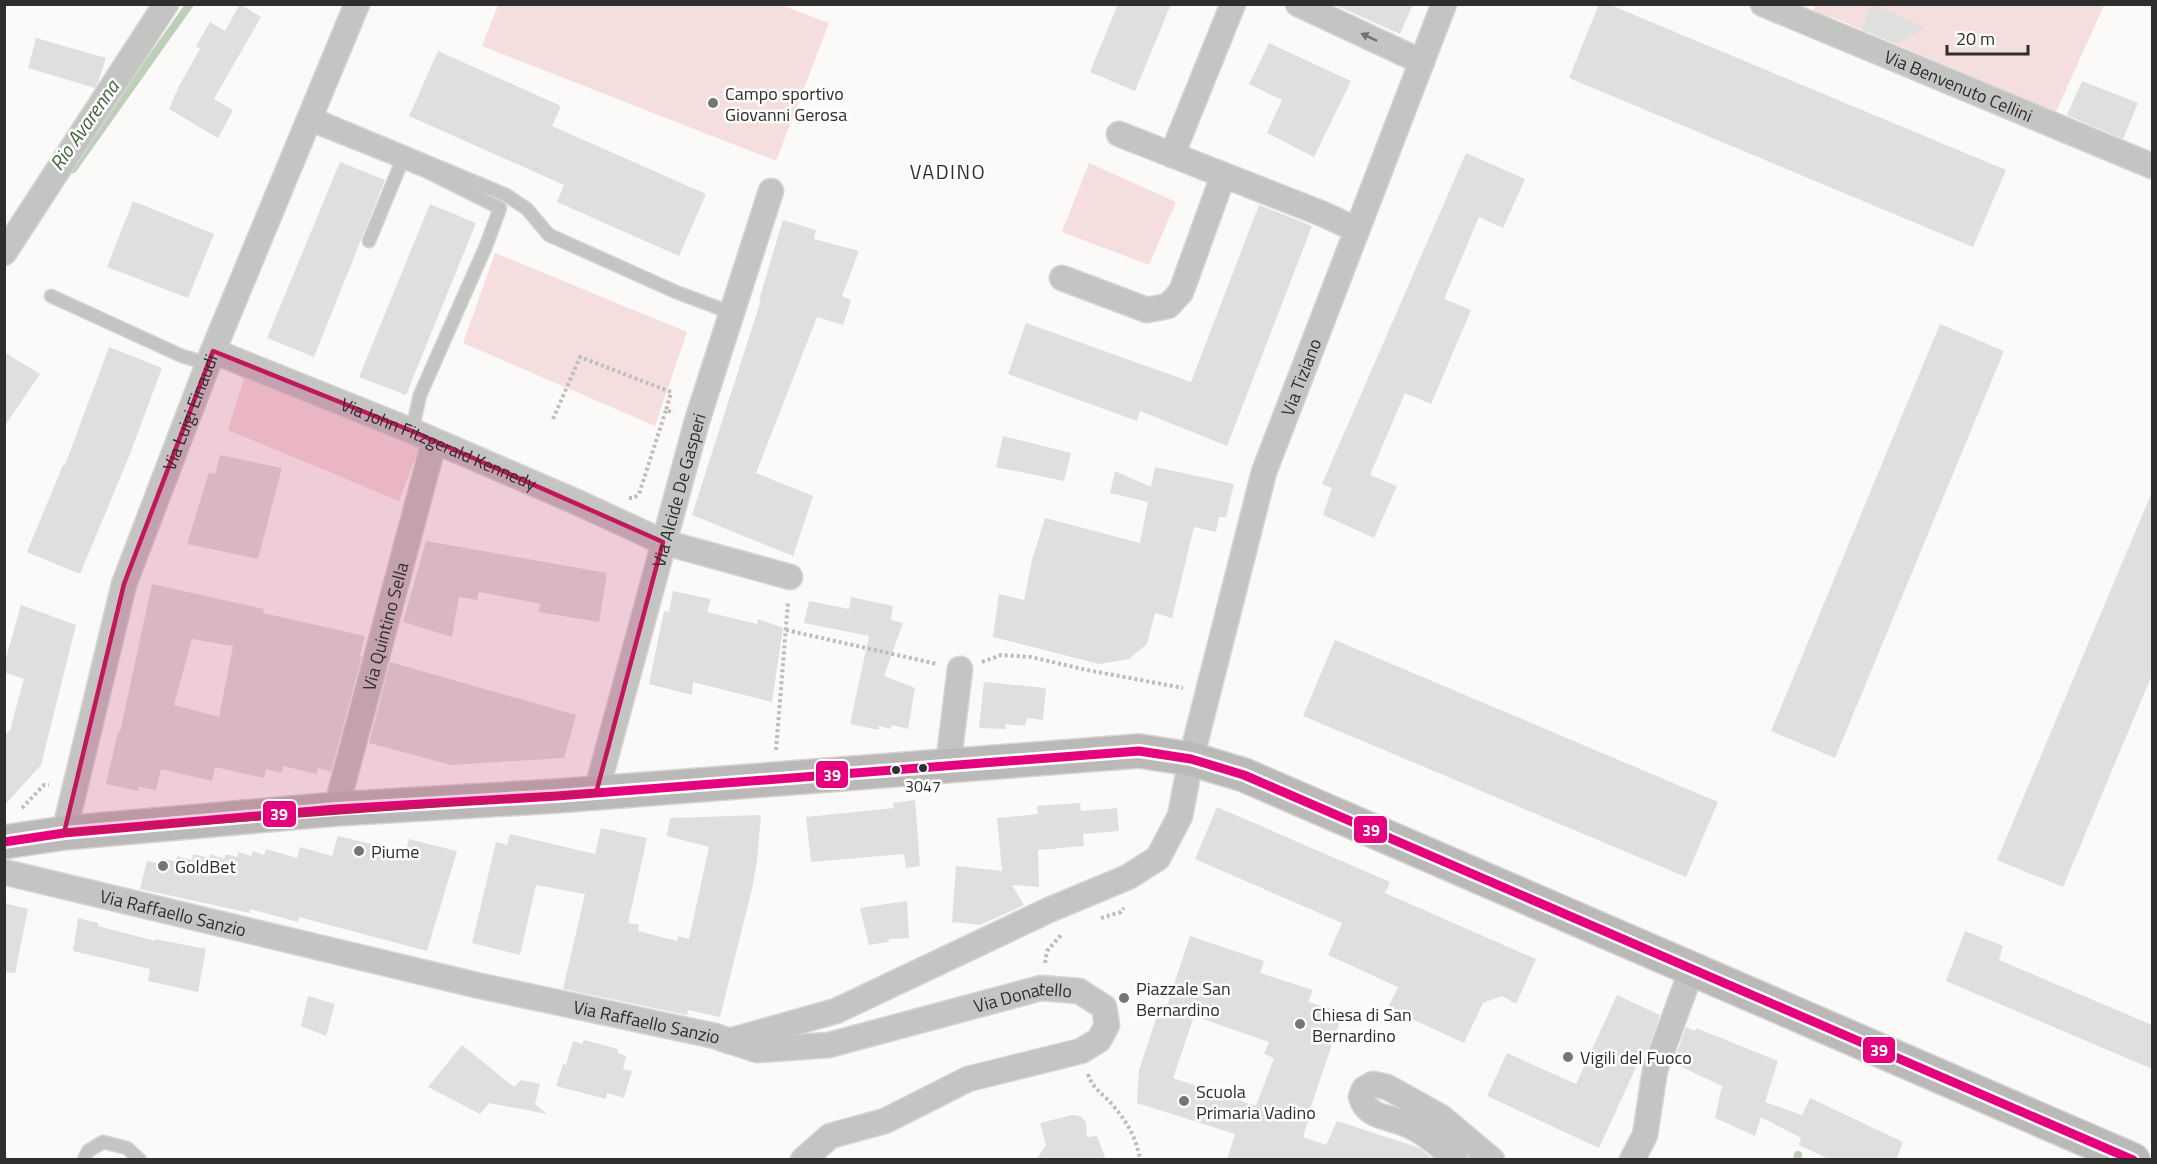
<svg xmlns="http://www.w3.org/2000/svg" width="2157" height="1164" font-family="'Titillium Web',sans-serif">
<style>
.green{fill:#f5dede}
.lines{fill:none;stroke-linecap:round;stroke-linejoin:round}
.stream{stroke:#becfb9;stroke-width:8}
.building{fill:#dfdfdd;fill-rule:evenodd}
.lane-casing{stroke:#d5d5d4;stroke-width:15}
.street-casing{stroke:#d5d5d4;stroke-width:27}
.secondary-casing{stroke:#d5d5d4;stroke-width:36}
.path{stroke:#bdbdbc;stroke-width:4;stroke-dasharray:3 3;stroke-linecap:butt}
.lane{stroke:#c4c4c3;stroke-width:12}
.street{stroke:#c4c4c3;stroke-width:24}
.secondary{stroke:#bab9b8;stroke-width:33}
.bus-1-casing{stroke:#fff;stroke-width:14}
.bus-1{stroke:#e5007d;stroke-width:9}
.oneway{fill:#727270}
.marked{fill:#c2185b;fill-opacity:0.2;stroke:#c2185b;stroke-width:4.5;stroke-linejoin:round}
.poi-dot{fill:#767574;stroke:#fff;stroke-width:2}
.bus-dot{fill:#2f2e2d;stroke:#fff;stroke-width:2}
.labels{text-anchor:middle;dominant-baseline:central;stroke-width:5;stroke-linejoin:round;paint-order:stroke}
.bus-label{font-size:16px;fill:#2f2e2d;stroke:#fff}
.street-label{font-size:18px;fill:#2f2e2d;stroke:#fff}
.poi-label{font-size:18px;fill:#2f2e2d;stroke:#fff;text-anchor:start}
.water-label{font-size:20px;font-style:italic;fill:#406236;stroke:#fff}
.neighbourhood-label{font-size:20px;letter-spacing:1.5px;fill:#2f2e2d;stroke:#fff}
.line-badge{stroke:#fff;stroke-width:2}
.badge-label{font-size:16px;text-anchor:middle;font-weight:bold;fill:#fff}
</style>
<rect width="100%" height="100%" fill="#fbfaf8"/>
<g class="green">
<path d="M 1816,4 L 2104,5 L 2056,112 L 1832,17 L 1812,13 Z"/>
<path d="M 498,5 L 781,5 L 829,23 L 776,161 L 482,46 Z"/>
<path d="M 1089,163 L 1176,202 L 1149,265 L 1062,232 Z"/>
<path d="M 495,253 L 687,332 L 655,426 L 463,343 Z"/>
<path d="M 246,372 L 421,443 L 399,501 L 228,430 Z"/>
</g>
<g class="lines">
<g class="stream">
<path d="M 73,169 L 190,4"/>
<path d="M 1797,1160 L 1798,1155"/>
</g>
</g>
<g class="building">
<path d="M 240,4 L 261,17 L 214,99 L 233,110 L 218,138 L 169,109 L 179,86 L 200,49 L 196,46 L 210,22 L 225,31 Z"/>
<path d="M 1118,4 L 1171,4 L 1135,91 L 1090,72 Z"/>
<path d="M 1333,4 L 1413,4 L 1400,34 Z"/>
<path d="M 1599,4 L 1608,4 L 2006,170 L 1973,247 L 1569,78 Z"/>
<path d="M 1871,4 L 1873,4 L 1924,28 L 1897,44 L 1862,30 Z"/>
<path d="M 36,38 L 106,58 L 99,80 L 95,88 L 28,68 Z"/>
<path d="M 1269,43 L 1351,81 L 1314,157 L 1267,133 L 1282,100 L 1249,84 Z"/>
<path d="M 438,51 L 561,106 L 552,126 L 706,194 L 679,256 L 557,202 L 564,185 L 409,116 Z"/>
<path d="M 2082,81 L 2138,103 L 2123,139 L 2067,115 Z"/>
<path d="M 1466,153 L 1525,179 L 1503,228 L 1479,217 L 1444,299 L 1471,310 L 1431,404 L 1405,393 L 1370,475 L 1397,486 L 1374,538 L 1323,515 L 1332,488 L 1322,484 Z"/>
<path d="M 340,162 L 385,180 L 314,357 L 267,338 Z"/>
<path d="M 133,201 L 214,234 L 188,298 L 107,267 Z"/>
<path d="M 430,204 L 476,223 L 406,395 L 359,377 Z"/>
<path d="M 1259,205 L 1312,226 L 1227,446 L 1140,411 L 1137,421 L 1008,374 L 1026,323 L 1191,382 Z"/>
<path d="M 783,220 L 816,230 L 814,239 L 859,251 L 842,296 L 851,300 L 843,325 L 817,317 L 756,473 L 813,496 L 793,556 L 692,515 L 761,300 L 759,300 Z"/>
<path d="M 1940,324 L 2004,351 L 1835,758 L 1771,731 Z"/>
<path d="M 109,347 L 162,368 L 128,459 L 80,574 L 27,552 L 63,465 L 65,465 Z"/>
<path d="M 4,352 L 40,374 L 4,427 Z"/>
<path d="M 1003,436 L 1071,453 L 1064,481 L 996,467 Z"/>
<path d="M 220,455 L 282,468 L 258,559 L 187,544 L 209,472 L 215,474 Z"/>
<path d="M 1155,467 L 1234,484 L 1226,517 L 1219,517 L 1216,532 L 1194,527 L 1172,618 L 1155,613 L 1147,644 L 1129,659 L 1099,664 L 993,637 L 999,594 L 1024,600 L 1032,560 L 1045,518 L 1140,543 L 1148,502 L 1110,493 L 1115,471 L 1151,487 Z"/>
<path d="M 2152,492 L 2152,675 L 2063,887 L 1997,860 Z"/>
<path d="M 426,541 L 607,573 L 599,622 L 538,612 L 541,604 L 479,592 L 477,600 L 459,597 L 452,637 L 403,622 Z"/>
<path d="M 152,584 L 264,609 L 263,613 L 365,636 L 360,656 L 362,656 L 331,772 L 318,768 L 317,774 L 283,766 L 282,773 L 266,769 L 264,778 L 215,767 L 212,781 L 161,769 L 156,790 L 138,787 L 138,791 L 106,784 L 118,732 L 120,732 ZM 192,639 L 233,646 L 219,717 L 174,705 Z"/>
<path d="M 673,591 L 711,599 L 707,612 L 757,624 L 758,619 L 783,628 L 772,702 L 693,682 L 692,695 L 649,684 L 664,611 L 669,612 Z"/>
<path d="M 851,597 L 893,606 L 891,620 L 903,623 L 884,676 L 915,688 L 908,729 L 892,725 L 890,729 L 879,726 L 879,730 L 850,724 L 869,636 L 804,623 L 809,601 L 849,609 Z"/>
<path d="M 21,605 L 76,625 L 41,765 L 4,806 L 4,736 L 10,730 L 24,679 L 4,672 L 4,665 Z"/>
<path d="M 1335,640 L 1718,802 L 1686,877 L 1303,716 Z"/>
<path d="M 390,662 L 576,715 L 564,758 L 451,765 L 369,743 Z"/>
<path d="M 984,682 L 1046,688 L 1043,720 L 1027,718 L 1025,726 L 1005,724 L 1006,729 L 979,728 Z"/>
<path d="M 915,800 L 920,866 L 906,868 L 904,854 L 811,862 L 806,817 L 894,808 L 893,803 Z"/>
<path d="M 1080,803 L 1081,811 L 1117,808 L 1119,831 L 1083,834 L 1084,846 L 1038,850 L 1039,887 L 1012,885 L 1024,905 L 980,925 L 952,922 L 956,866 L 1002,871 L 997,818 L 1038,814 L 1037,806 Z"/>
<path d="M 1217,807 L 1390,882 L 1385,893 L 1536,959 L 1516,1004 L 1502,996 L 1483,1003 L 1464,1043 L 1388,1008 L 1398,987 L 1328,955 L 1342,923 L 1195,859 Z"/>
<path d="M 761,815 L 757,860 L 752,889 L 720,1017 L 688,1010 L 687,1015 L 563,989 L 585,894 L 536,885 L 520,955 L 472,943 L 496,842 L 507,845 L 510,834 L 595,854 L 601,828 L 647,838 L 628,923 L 639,925 L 638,931 L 677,941 L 678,936 L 689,939 L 709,847 L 667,836 L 670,818 Z"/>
<path d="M 338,836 L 405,852 L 409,839 L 457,851 L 427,951 L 299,917 L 298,922 L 250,909 L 250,913 L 140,889 L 147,861 L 161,864 L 162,858 L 176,862 L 177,856 L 192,860 L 193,854 L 209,858 L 210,854 L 224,859 L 226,854 L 237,857 L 239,852 L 251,856 L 253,851 L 264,855 L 266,849 L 297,858 L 300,847 L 332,856 Z"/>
<path d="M 907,901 L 909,938 L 889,939 L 888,942 L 869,945 L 860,908 Z"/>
<path d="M 4,903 L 28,909 L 15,973 L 4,972 Z"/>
<path d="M 78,918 L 98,923 L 98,926 L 155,941 L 155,939 L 206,949 L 198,992 L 148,981 L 150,969 L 73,951 Z"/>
<path d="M 1965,931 L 2003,946 L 1999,960 L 2152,1025 L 2152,1069 L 1946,981 Z"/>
<path d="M 1190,936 L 1264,961 L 1260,973 L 1313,990 L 1308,1002 L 1343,1012 L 1309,1112 L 1311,1112 L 1303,1137 L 1326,1145 L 1337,1121 L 1420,1148 L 1434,1160 L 1227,1160 L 1235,1134 L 1137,1103 L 1139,1070 L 1161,1004 L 1167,1006 ZM 1194,1016 L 1269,1042 L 1264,1054 L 1274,1058 L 1256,1106 L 1173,1078 Z"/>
<path d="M 1617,995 L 1660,1015 L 1647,1052 L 1644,1050 L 1599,1148 L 1487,1096 L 1507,1053 L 1576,1084 Z"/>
<path d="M 308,996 L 335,1004 L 326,1036 L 301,1026 Z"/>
<path d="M 1686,1027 L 1695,1031 L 1696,1028 L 1778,1061 L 1765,1102 L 1802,1115 L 1810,1098 L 1903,1142 L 1896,1160 L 1831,1160 L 1799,1145 L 1801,1138 L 1761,1117 L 1755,1136 L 1715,1118 L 1722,1086 L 1673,1063 Z"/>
<path d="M 584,1040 L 618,1049 L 618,1053 L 626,1056 L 623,1069 L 632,1071 L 624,1098 L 607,1093 L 606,1099 L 556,1086 L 563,1064 L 566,1065 L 573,1041 L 582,1044 Z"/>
<path d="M 462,1045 L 514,1087 L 521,1080 L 540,1084 L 535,1104 L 547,1114 L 489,1103 L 480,1114 L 428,1087 Z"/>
<path d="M 1072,1115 L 1080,1116 L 1086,1122 L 1087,1137 L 1097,1136 L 1106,1160 L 1036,1160 L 1046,1145 L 1040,1123 Z"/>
</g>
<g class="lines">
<g class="lane-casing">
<g id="lane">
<path d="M 312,114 L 506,195 L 527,209 L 549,235 L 676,292 L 732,313"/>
<path d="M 308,124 L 426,171 L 500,208 L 486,246 L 420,395 L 412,431"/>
<path d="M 369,241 L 402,161"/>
<path d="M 51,296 L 182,356 L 209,364"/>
<path d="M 84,1160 L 88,1151 L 103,1142 L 127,1148 L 140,1160"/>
</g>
</g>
<g class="street-casing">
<g id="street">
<path d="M 1298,4 L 1422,62"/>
<path id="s1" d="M 1763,4 L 2152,166"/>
<path d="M 1119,134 L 1323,214 L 1357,230"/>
<path d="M 1172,155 L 1233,4"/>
<path d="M 4,253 L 166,4"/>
<path d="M 1062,278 L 1147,310 L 1168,306 L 1181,292 L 1223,176"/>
<path id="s2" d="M 213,351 L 412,431 L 579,503 L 663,542 L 790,577"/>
<path d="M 948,766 L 960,669"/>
<path id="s3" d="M 596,793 L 697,421 L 771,191"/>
<path id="s4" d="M 336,809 L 434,442"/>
<path id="s5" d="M 64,833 L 124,584 L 213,351 L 357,4"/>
<path id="s6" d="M 4,872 L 476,985 L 715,1036 L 729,1041 L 836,1011 L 1049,910 L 1128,877 L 1158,858 L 1180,816 L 1191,759 L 1264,472 L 1444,4"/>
<path id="s7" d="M 729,1041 L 757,1050 L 829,1045 L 1041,988 L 1079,991 L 1104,1007 L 1107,1025 L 1099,1040 L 1081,1051 L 968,1079 L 885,1121 L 830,1136 L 803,1160"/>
<path d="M 1455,1160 C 1441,1146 1426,1133 1408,1125 C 1391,1116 1367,1119 1361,1097 L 1364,1089 L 1373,1084 L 1387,1087 L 1441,1117 L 1492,1160"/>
<path d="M 1632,1160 L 1645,1135 L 1655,1070 L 1692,969"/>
</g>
</g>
<g class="secondary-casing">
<path id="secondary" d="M 4,842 L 64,833 L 336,809 L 557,796 L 1139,751 L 1191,759 L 1244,775 L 2133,1160"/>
</g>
<g class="path">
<path d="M 553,419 L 580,357 L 671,392 L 666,410 L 674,413"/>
<path d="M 629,498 L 634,498 L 639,494 L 666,410"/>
<path d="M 786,630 L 937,664"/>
<path d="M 982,662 L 1001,655 L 1031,657 L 1087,670 L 1183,688"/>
<path d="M 776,750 L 788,602"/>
<path d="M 22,808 L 44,785 L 49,785"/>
<path d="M 1101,918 L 1121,912 L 1124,908"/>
<path d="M 1045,963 L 1047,951 L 1062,934"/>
<path d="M 1088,1074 C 1093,1090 1105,1095 1115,1108 C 1128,1123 1137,1140 1140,1160"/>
</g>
<use href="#lane" class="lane"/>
<use href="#street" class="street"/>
<use href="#secondary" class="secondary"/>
<g class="bus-1-casing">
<path id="bus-1" d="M 4,842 L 64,833 L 336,809 L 557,796 L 1139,751 L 1191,759 L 1244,775 L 2133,1160"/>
</g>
<use href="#bus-1" class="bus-1"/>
</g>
<defs><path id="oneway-solid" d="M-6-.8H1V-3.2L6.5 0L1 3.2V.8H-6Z" transform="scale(1.5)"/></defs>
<use class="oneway" href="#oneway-solid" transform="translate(1369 37) rotate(-155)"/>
<path class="marked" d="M 213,351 L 412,431 L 663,542 L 596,793 L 64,833 L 124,584 Z"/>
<g class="poi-dot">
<circle cx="713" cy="103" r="6"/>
<circle cx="359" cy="851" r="6"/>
<circle cx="163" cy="866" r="6"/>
<circle cx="1124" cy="998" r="6"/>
<circle cx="1300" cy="1024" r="6"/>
<circle cx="1568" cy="1057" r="6"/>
<circle cx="1184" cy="1101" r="6"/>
</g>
<g class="bus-dot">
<circle cx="923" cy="768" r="5"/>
<circle cx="896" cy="770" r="5"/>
</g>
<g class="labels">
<g class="bus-label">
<text x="923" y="786">3047</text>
</g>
<g class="street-label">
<text stroke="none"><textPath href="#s1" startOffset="212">Via Benvenuto Cellini</textPath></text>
<text stroke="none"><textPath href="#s6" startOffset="1716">Via Tiziano</textPath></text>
<text stroke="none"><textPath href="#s5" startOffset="440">Via Luigi Einaudi</textPath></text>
<text stroke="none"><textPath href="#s2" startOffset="244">Via John Fitzgerald Kennedy</textPath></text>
<text stroke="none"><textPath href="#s3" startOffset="314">Via Alcide De Gasperi</textPath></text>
<text stroke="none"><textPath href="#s4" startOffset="189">Via Quintino Sella</textPath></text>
<text stroke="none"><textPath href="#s6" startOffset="174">Via Raffaello Sanzio</textPath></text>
<text stroke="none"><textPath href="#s7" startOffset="302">Via Donatello</textPath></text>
<text stroke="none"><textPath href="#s6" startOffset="660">Via Raffaello Sanzio</textPath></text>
</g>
<g class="poi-label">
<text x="725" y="93">Campo sportivo<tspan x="725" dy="21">Giovanni Gerosa</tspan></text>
<text x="371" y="851">Piume</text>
<text x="175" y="866">GoldBet</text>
<text x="1136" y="988">Piazzale San<tspan x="1136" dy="21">Bernardino</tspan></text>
<text x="1312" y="1014">Chiesa di San<tspan x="1312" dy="21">Bernardino</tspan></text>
<text x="1580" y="1057">Vigili del Fuoco</text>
<text x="1196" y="1091">Scuola<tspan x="1196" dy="21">Primaria Vadino</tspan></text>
</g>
<g class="water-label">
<text transform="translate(84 125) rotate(-55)">Rio Avarenna</text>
</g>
<g class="neighbourhood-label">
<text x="948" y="171">VADINO</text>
</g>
</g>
<g class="line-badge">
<rect x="815" y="760" width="34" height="29" rx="6" fill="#e5007d"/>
<rect x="262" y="800" width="35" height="28" rx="6" fill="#e5007d"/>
<rect x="1353" y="815" width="35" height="29" rx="6" fill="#e5007d"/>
<rect x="1862" y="1036" width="34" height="28" rx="6" fill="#e5007d"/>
</g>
<g class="badge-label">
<text x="832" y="781">39</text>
<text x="279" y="820">39</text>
<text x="1371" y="836">39</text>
<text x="1879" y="1056">39</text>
</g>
<rect width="2157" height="1164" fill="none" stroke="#2f2e2d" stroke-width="12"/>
<path d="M1947 45v9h81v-9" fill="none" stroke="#2f2e2d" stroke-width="3"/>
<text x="1956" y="45" font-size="18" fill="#2f2e2d" stroke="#ffffff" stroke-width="4.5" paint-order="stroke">20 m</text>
</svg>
